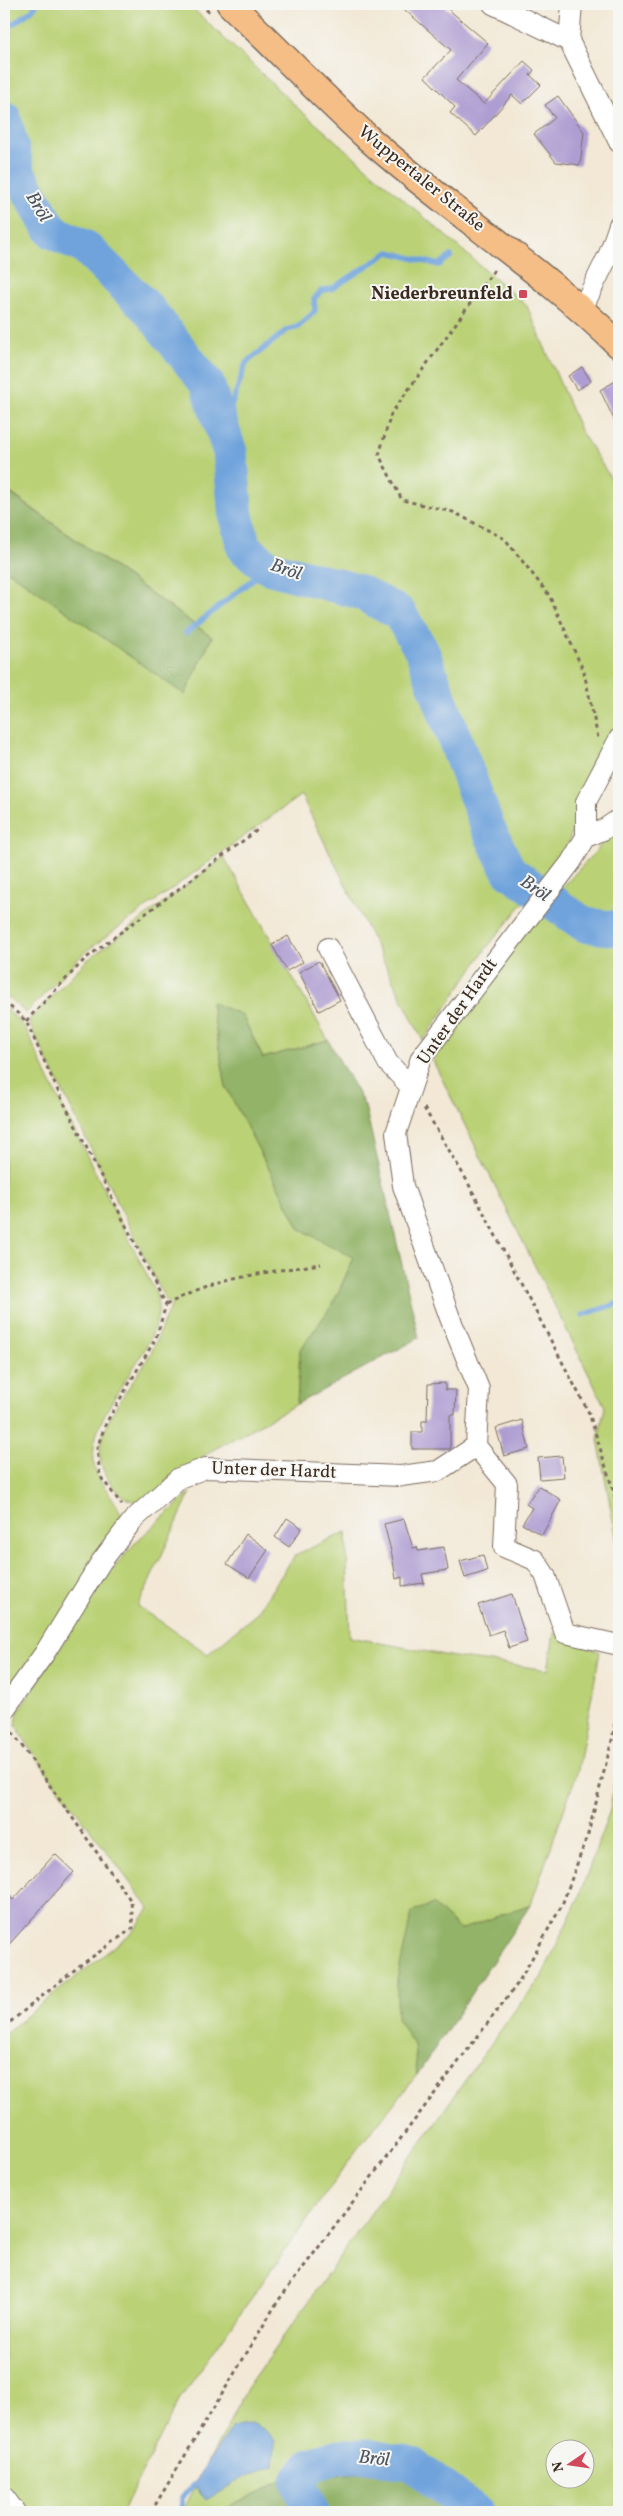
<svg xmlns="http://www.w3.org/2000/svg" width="623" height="2516" font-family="Vollkorn,serif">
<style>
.green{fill:#bad176;stroke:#7a7e4a;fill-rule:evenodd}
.forest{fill:#93b367;stroke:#676e42}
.water{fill:#70a3dc;stroke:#56667d}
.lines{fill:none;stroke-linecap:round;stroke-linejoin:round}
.stream{stroke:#70a3dc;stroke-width:5.5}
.river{stroke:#70a3dc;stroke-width:35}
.building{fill:#ae9dd2}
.minor-casing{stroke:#7b6c5e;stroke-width:22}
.major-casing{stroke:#7b6c5e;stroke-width:29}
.path{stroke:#7b6c5e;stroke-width:3;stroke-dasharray:4 4;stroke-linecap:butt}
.minor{stroke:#fff;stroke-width:20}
.major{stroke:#f6be87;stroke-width:26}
.poi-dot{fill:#d1495b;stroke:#f6f6f2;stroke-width:2}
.labels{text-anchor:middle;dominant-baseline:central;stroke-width:4;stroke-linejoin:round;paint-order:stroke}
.street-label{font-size:18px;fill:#3b2a1e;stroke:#f6f6f2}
.poi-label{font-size:18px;font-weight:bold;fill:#3b2a1e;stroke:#f6f6f2;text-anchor:end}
.water-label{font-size:19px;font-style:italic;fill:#4e5460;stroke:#f6f6f2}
</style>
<rect width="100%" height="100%" fill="#f6f6f2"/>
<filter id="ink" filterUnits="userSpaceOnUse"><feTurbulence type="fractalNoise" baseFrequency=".02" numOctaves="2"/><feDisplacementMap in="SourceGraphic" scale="10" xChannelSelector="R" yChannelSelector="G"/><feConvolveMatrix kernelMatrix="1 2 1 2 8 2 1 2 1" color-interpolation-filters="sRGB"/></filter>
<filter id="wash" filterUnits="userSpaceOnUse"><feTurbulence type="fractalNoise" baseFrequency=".0096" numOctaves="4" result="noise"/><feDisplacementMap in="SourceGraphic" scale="20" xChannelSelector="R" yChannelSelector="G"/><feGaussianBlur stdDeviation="1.12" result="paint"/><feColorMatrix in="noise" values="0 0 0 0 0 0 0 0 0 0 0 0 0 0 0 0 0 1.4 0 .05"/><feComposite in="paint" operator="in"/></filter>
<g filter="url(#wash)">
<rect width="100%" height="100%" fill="#f2e8d5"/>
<g class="green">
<path d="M 4,4 L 188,4 L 300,110 L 527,306 L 580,430 L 619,491 L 619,722 L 587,785 L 566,850 L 485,950 L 423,1041 L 301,795 L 85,952 L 26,1013 L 4,994 L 4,568 L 185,695 L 212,637 L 4,488 Z"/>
<path d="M 619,826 L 619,1554 L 598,1439 L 605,1407 L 433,1061 L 470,1004 L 547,904 Z"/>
<path d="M 224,857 L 328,1040 L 263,1058 L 242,1015 L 211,1003 L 226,1087 L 300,1229 L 354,1257 L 333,1304 L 300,1350 L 297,1404 L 211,1451 L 149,1497 L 137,1502 C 123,1499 118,1493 110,1482 C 79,1441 129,1392 148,1358 C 158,1341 162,1321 172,1305 L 165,1299 L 28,1021 L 86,961 Z"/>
<path d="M 4,1006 L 26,1029 L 48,1078 L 157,1295 C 157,1301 159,1308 158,1314 C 151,1362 86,1413 94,1464 C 96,1480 109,1491 116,1504 C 119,1509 121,1516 123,1522 L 4,1699 Z"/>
<path d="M 191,1492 L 138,1606 L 208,1654 L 256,1614 L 295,1555 L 346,1532 L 350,1637 L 454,1657 L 548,1670 L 554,1633 L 600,1652 L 578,1770 L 531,1904 L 460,1931 L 433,1904 L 397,2018 L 414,2045 L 417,2075 L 358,2148 L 179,2400 L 122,2512 L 24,2512 L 4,2483 L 4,2034 L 134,1931 L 149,1908 L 32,1752 L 16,1725 L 18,1712 L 111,1571 L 137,1541 Z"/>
<path d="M 619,1749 L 619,2512 L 469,2512 L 405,2469 L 282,2480 L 219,2512 L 182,2512 L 249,2385 L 515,2010 L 541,1978 L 578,1899 L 610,1810 ZM 556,2448 L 586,2448 L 586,2478 L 556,2478 Z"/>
</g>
<g class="forest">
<path d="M 4,489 L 212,637 L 185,695 L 4,568 Z"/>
<path d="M 211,1002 L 242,1015 L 263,1058 L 328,1040 L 365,1106 L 419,1338 L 297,1404 L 300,1350 L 333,1304 L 354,1258 L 300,1229 L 226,1087 Z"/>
<path d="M 433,1904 L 460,1930 L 531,1904 L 417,2075 L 414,2045 L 397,2018 L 397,1980 L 412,1912 Z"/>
<path d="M 405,2469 L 469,2512 L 219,2512 L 282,2480 Z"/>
</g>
<path class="water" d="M 251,2423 L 267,2431 L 275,2441 L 274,2465 L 241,2479 L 206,2500 L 193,2485 L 232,2427 Z"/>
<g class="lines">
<g class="stream">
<path d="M 4,51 L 10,26 L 31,11 L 37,4"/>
<path d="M 223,431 L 246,363 L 287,330 L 298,327 L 315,311 L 314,299 L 321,291 L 333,288 L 389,252 L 439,265 L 451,256"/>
<path d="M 186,633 L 268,567"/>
<path d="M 583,1315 L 619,1303"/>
<path d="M 182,2512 L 182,2498 L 193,2485"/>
</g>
<g class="river">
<path d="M 4,118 L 18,173 L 52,231 L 86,248 L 148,309 L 207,384 L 230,452 L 236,516 L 244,548 L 268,567 L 360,592 L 399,613 L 422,651 L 488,828 L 509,871 L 585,925 L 619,929"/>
<path d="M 312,2512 L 298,2482 L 311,2465 L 340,2456 L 374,2456 L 412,2464 L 476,2512"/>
</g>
</g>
<g id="blocks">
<g class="building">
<path d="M 398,4 L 442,4 L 488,43 L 456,80 L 484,104 L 524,61 L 534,70 L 530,75 L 541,85 L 522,104 L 512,95 L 476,136 L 450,113 L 455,107 L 425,77 L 451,50 Z"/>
<path d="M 558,96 L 584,132 L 580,165 L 556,162 L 534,134 L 555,118 L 545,105 Z"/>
<path d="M 582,367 L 591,381 L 577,390 L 568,376 Z"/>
<path d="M 619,379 L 619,430 L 600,390 Z"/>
<path d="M 288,936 L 303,962 L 287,971 L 272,945 Z"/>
<path d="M 319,961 L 340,1000 L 319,1011 L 299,972 Z"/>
<path d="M 445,1383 L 445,1390 L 456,1390 L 455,1415 L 450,1415 L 450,1449 L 412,1449 L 412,1432 L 422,1432 L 422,1421 L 427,1421 L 428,1384 Z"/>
<path d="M 522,1420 L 529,1449 L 504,1456 L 496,1428 Z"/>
<path d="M 562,1456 L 564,1477 L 540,1479 L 538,1458 Z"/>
<path d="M 539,1486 L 561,1500 L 542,1535 L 522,1524 L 532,1508 L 526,1504 Z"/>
<path d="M 287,1518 L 302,1528 L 289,1547 L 275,1537 Z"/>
<path d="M 404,1519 L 413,1548 L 417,1547 L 418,1551 L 444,1547 L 448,1570 L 422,1574 L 424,1583 L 402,1586 L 402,1577 L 396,1579 L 392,1555 L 384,1524 Z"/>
<path d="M 246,1534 L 268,1550 L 249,1578 L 227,1564 Z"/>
<path d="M 483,1555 L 487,1571 L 465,1578 L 460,1561 Z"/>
<path d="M 512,1594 L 527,1642 L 509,1648 L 503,1630 L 489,1635 L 478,1605 Z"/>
<path d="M 55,1854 L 74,1872 L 4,1950 L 4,1891 L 13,1900 Z"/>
</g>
</g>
</g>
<g filter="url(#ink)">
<use href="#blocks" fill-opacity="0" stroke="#7b6c5e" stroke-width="1"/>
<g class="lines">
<g class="minor-casing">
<g id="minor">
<path d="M 493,4 L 569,41"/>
<path d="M 572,4 L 569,41 L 619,142"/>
<path d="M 582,309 L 609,254 L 619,225"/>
<path d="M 586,837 L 586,802 L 619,739"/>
<path d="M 328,948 L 388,1063 L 411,1087"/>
<path d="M 476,1446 L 507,1484 L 504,1547 L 535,1560 L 545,1575 L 565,1633 L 619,1645"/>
<path d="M 4,1710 L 44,1654 L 101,1562 L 133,1520 L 179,1478 L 206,1468 L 401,1476 L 438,1471 L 476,1446 L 479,1389 L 450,1318 L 403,1186 L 396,1133 L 421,1058 L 571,862 L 586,837 L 603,830 L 619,819"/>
<path d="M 4,2497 L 15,2512"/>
</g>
</g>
<g class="major-casing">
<path id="major" d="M 230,4 C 276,48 321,95 368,138 C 450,211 542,269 619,345"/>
</g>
<g class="path">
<path d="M 200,4 L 209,12"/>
<path d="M 494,270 L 391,414 L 379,455 L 402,500 L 453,512 L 505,539 L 549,595 L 584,672 L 598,738"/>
<path d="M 4,1001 L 26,1021 L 58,1091 L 166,1305 L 156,1338 L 106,1423 L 97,1448 L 100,1476 L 122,1505"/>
<path d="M 26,1021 L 85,959 L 260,828"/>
<path d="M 424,1108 L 466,1179 L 589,1413 L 614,1493 L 619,1521"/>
<path d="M 166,1305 C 214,1278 267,1272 321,1264"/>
<path d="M 4,2027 L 78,1967 L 133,1928 L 131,1901 L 10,1729"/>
<path d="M 151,2512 L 278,2301 L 518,1983 L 562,1905 L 588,1834 L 612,1740 L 619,1699"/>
</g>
<use href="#minor" class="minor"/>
<use href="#major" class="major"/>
</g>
</g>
<rect class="poi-dot" x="518" y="289" width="10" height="10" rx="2.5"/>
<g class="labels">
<g class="street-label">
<text transform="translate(421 179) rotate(39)">Wuppertaler Straße</text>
<text transform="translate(458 1012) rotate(-55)">Unter der Hardt</text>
<text transform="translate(274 1471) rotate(2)">Unter der Hardt</text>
</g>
<g class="poi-label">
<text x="513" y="294">Niederbreunfeld</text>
</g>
<g class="water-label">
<text transform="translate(38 207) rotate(60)">Bröl</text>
<text transform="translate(286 570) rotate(19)">Bröl</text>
<text transform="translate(535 889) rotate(35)">Bröl</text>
<text transform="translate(374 2459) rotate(6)">Bröl</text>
</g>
</g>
<rect width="623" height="2516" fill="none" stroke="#f6f6f2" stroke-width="20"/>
<g transform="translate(570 2464) rotate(257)"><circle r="24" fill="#f6f6f2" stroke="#aba49d"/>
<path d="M0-4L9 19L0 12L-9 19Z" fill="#d1495b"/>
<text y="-8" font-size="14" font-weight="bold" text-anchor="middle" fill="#3b2a1e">N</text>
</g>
</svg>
